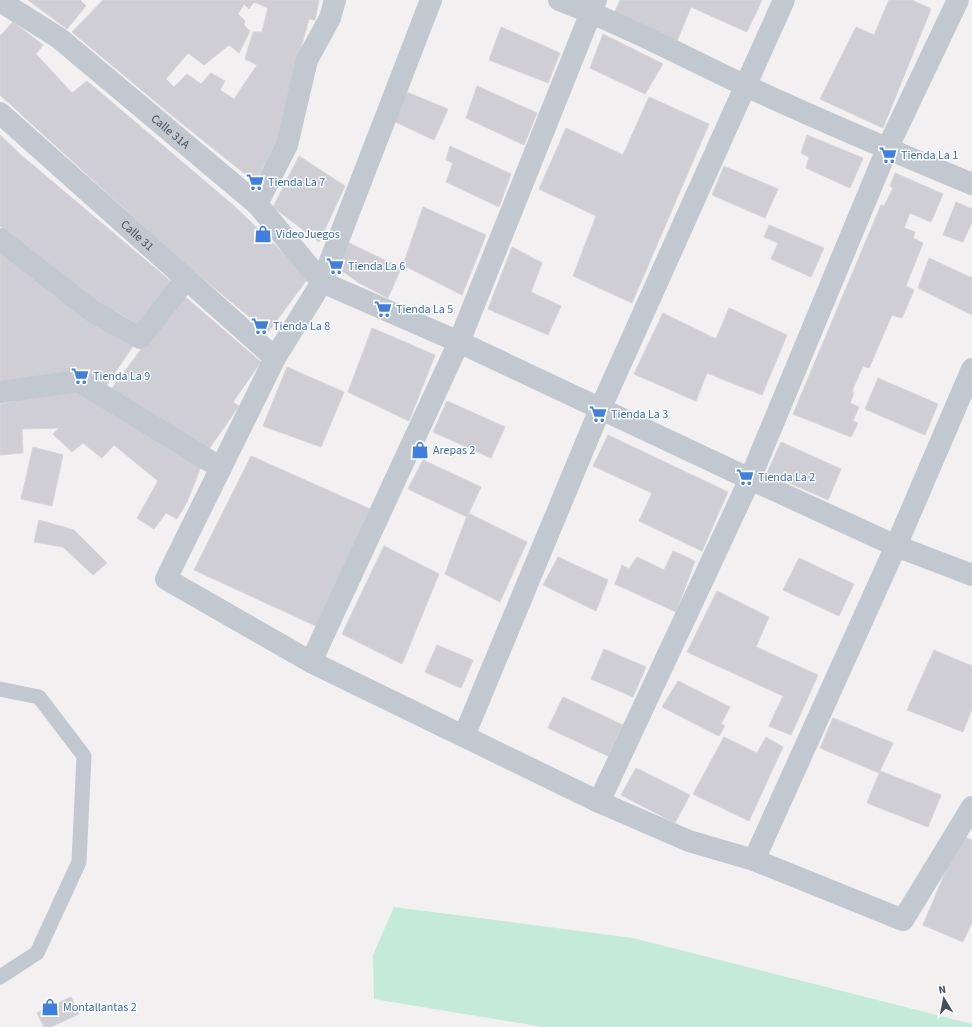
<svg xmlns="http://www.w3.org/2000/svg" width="972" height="1027" font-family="'Source Sans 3',sans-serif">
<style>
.green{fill:#c4eada}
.building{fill:#ceced4;stroke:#d5d5da;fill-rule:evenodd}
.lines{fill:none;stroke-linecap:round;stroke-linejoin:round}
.lane{stroke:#c2c8d0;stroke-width:15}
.street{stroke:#c2c8d0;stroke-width:22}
.labels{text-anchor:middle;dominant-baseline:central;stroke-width:3;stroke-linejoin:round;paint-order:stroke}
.street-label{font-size:12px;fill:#4a505b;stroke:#fff}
.shop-label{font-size:12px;fill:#366cbe;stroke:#fff;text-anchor:start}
</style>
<rect width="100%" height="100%" fill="#f2f0f0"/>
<path class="green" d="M 394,907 L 633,938 L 972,1024 L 972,1027 L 543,1027 L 374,999 L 373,955 Z"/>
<g class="building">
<path d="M 28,0 L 80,0 L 86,6 L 67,29 Z"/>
<path d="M 103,0 L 319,0 L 315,20 L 309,19 L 293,76 L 278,139 L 255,182 L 175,118 L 72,32 ZM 254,2 L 268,8 L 262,32 L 253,32 L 245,59 L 257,65 L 234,99 L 220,90 L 225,81 L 211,73 L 201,84 L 187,74 L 174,87 L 166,79 L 188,53 L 204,65 L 229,45 L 239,53 L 250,31 L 244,25 L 245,21 L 238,14 L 244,4 L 249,9 Z"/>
<path d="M 620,0 L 762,0 L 747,32 L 691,7 L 677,41 L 614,14 Z"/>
<path d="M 889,0 L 912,0 L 931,9 L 883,128 L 820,99 L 856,27 L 874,35 Z"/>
<path d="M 13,22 L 43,45 L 36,54 L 72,93 L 87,81 L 233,205 L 309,277 L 268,332 L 185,264 L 0,95 L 0,36 Z"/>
<path d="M 501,27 L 560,53 L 548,83 L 489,60 Z"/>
<path d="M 603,34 L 663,64 L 645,94 L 590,68 Z"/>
<path d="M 477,86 L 537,113 L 524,145 L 466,118 Z"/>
<path d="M 404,91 L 448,109 L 434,140 L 391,120 Z"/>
<path d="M 649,97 L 709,124 L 632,303 L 573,276 L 596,216 L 539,189 L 566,128 L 623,155 Z"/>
<path d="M 0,135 L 21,155 L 174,284 L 141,326 L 115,311 L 111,314 L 31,255 L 0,226 Z"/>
<path d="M 807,135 L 863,158 L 850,188 L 806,168 L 809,157 L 801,153 Z"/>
<path d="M 450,146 L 511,174 L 499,207 L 446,182 L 453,163 L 446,160 Z"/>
<path d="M 299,156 L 345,186 L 319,242 L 273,207 Z"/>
<path d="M 724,166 L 778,189 L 765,218 L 712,195 Z"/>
<path d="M 895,173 L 943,194 L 931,222 L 910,213 L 904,228 L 915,232 L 913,238 L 923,243 L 906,286 L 914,290 L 902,318 L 892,315 L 869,368 L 863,366 L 852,391 L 854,393 L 850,403 L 859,407 L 853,421 L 858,423 L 851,437 L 793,414 L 881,205 L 884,206 L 893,188 L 890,186 Z"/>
<path d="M 956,202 L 972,209 L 972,222 L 963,242 L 943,235 Z"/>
<path d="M 423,207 L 486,235 L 462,295 L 403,265 Z"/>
<path d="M 769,225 L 824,248 L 811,277 L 771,259 L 778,243 L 764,237 Z"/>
<path d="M 343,240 L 401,268 L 388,298 L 359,283 L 335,266 Z"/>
<path d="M 512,247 L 542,263 L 531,292 L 561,306 L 548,335 L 488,309 Z"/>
<path d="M 5,251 L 135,343 L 104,389 L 0,385 L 0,253 L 2,255 Z"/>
<path d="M 929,258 L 972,278 L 972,315 L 918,288 Z"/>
<path d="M 182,294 L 261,362 L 233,402 L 239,406 L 207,452 L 110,391 Z"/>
<path d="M 729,308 L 787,335 L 762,395 L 707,373 L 696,401 L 634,374 L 663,313 L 716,339 Z"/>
<path d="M 372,328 L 435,355 L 409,421 L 348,392 Z"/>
<path d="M 287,367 L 344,392 L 321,447 L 263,426 Z"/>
<path d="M 878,378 L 938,404 L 925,435 L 865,409 Z"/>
<path d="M 75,391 L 202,464 L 187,502 L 177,519 L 166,513 L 154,529 L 137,518 L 158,481 L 114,445 L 102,458 L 83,443 L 72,452 L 53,434 L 59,428 L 22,429 L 23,453 L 0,455 L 0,404 L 16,401 L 16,395 Z"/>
<path d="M 447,401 L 505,427 L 491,458 L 433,432 Z"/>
<path d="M 608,435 L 728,492 L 702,551 L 639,521 L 652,493 L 593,466 Z"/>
<path d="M 781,442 L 841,469 L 828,500 L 767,473 Z"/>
<path d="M 33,447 L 63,455 L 52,506 L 21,499 Z"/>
<path d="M 251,456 L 370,509 L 318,627 L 194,570 Z"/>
<path d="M 423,460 L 481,487 L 467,517 L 408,489 Z"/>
<path d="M 468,513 L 527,542 L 500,602 L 445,574 Z"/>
<path d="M 39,520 L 74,530 L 107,563 L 93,575 L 63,547 L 34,542 Z"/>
<path d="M 384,546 L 439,574 L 402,664 L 342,634 Z"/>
<path d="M 673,551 L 695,561 L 676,612 L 615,584 L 622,565 L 629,569 L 637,557 L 664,570 Z"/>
<path d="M 558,557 L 608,580 L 596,611 L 543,585 Z"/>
<path d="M 799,558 L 854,584 L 839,616 L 783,590 Z"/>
<path d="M 717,591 L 769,617 L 756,647 L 818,675 L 791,735 L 769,726 L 783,696 L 687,652 Z"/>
<path d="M 437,645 L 473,660 L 461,688 L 425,672 Z"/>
<path d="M 604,649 L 646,667 L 633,697 L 591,679 Z"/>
<path d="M 934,650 L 972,666 L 972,709 L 963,732 L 907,710 Z"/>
<path d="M 678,681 L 730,707 L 721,724 L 725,726 L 719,736 L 662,707 Z"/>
<path d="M 563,697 L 623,725 L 608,756 L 548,728 Z"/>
<path d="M 833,718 L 893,743 L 879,773 L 820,748 Z"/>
<path d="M 724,737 L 757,753 L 766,737 L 783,747 L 749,821 L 693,794 Z"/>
<path d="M 636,768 L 690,795 L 675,823 L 621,795 Z"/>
<path d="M 880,771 L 941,795 L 928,827 L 867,803 Z"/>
<path d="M 961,835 L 972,840 L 972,922 L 963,942 L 923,925 Z"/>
<path d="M 71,997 L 79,1014 L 51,1027 L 44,1027 L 37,1013 Z"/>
</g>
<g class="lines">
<path class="lane" d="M 0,689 L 39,697 L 84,756 L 79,862 L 37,953 L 0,977"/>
<g class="street">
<path d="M 431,0 L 322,282 L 275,358 L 166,579 L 311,662 L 599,802 L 689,841 L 754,860 L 903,920 L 972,807"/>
<path d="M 559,0 C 622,24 683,56 744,85 C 819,120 895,152 972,184"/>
<path id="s1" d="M 0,1 L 59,38 L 257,204 L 322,282 L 459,342 L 750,479 L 896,546 L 972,575"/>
<path id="s2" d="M 0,113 L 275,358"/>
<path d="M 257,204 L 287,145 L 307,60 L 330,18 L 335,0"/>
<path d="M 0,239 L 92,311 L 140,338 L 186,279"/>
<path d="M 0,392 L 79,381 L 221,468"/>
<path d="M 311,662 L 459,342 L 596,0"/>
<path d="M 464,736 L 598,414 L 784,0"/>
<path d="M 599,802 L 750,479 L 887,149 L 958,0"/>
<path d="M 754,860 L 896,546 L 972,369"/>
</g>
</g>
<defs>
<g id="supermarket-bare" transform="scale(1.38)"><path d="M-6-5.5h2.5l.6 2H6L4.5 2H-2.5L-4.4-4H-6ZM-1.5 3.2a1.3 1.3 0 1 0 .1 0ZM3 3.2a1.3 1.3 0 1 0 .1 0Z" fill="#3f7fe0" stroke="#fff" stroke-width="2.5" paint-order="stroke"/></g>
<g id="shop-bare" transform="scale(1.38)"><path d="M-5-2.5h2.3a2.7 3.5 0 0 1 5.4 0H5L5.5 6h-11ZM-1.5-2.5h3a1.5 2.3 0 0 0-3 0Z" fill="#3f7fe0" stroke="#fff" stroke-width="2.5" paint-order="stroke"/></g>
</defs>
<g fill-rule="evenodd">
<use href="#supermarket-bare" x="888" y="155"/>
<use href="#supermarket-bare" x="255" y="182"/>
<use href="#shop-bare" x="263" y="234"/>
<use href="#supermarket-bare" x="335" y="266"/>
<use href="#supermarket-bare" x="383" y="309"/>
<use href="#supermarket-bare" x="260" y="326"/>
<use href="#supermarket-bare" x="80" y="376"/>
<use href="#supermarket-bare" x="598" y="414"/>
<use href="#shop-bare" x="420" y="450"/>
<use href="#supermarket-bare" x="745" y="477"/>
<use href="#shop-bare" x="50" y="1007"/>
</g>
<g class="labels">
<g class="street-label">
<text stroke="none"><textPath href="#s1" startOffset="215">Calle 31A</textPath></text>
<text stroke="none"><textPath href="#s2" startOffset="184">Calle 31</textPath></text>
</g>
<g class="shop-label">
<text x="901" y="155">Tienda La 1</text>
<text x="268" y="182">Tienda La 7</text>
<text x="276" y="234">VideoJuegos</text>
<text x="348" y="266">Tienda La 6</text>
<text x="396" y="309">Tienda La 5</text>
<text x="273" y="326">Tienda La 8</text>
<text x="93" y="376">Tienda La 9</text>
<text x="611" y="414">Tienda La 3</text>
<text x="433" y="450">Arepas 2</text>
<text x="758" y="477">Tienda La 2</text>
<text x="63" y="1007">Montallantas 2</text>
</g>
</g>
<g transform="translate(944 999) rotate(350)" stroke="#ffffff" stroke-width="3" paint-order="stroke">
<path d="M0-3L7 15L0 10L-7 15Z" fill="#4a505b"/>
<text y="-6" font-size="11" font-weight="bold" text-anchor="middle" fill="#4a505b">N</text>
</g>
</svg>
